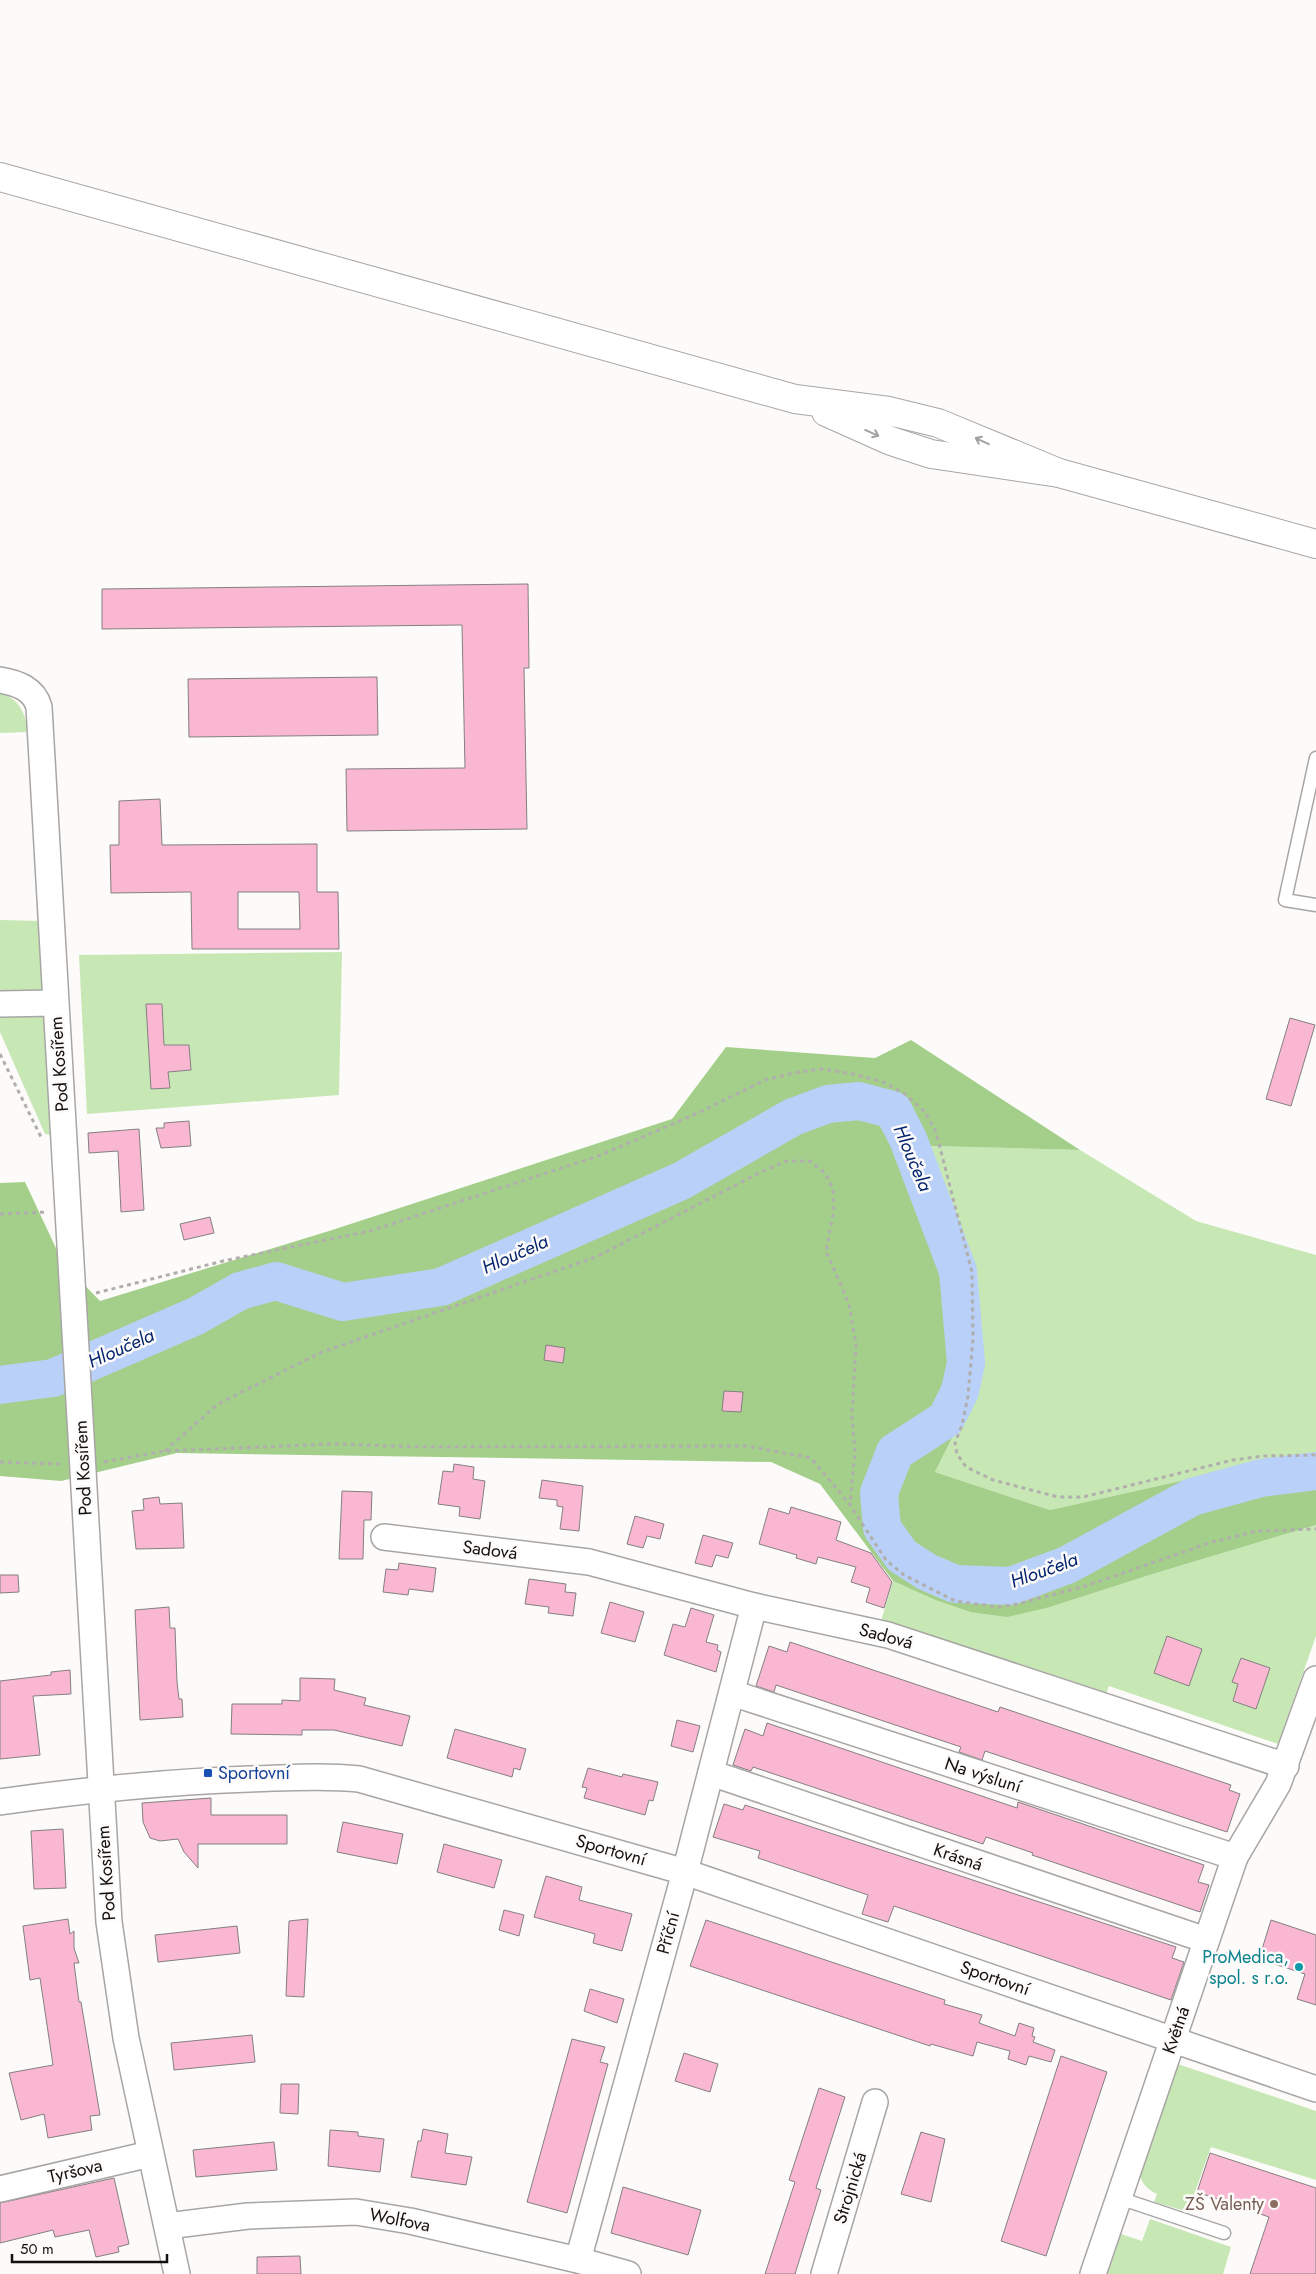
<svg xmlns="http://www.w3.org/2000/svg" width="1316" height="2274" font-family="Jost,sans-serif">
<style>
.green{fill:#c7e8b5}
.forest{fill:#a3cf8a}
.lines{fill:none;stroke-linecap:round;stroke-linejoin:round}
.river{stroke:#b9d0f8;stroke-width:38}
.building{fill:#f9b7d1;stroke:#838081;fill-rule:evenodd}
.service-casing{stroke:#a8a6a4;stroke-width:15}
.minor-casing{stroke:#a8a6a4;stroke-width:28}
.secondary-casing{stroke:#a8a6a4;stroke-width:30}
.path{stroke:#b1afad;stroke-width:3;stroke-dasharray:4 4;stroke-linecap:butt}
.service{stroke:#fff;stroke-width:12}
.minor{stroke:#fff;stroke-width:25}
.secondary{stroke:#fff;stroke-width:28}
.oneway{stroke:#a0a09f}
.transit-dot{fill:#1a4fb4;stroke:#fdfbf9;stroke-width:2}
.culture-dot{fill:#0f9aa8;stroke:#fdfbf9;stroke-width:2}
.education-dot{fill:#8d6e63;stroke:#fdfbf9;stroke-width:2}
.labels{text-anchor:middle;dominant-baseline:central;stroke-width:5;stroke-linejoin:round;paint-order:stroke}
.street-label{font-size:18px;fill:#121110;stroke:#fdfbf9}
.transit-label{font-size:18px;fill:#164399;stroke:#fdfbf9;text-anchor:start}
.culture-label{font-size:18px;fill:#0d838f;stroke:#fdfbf9;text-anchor:end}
.education-label{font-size:18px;fill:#785e54;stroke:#fdfbf9;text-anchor:end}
.water-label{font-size:19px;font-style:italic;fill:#03246e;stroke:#fdfbf9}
</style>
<rect width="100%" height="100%" fill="#fdfbf9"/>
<g class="green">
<path d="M 0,693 C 20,699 25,713 28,732 L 0,733 Z"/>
<path d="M 0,920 L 41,921 L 53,1135 L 45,1134 L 0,1032 Z"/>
<path d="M 342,952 L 339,1095 L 87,1114 L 79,955 Z"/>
<path d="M 931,1146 L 1080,1150 L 1196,1221 L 1316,1255 L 1316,1455 L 1301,1454 L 1050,1510 L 935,1472 L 976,1390 L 972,1280 Z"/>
<path d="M 1316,1525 L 1316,1636 L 1278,1744 L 1109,1686 L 1104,1699 L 880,1624 L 893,1581 L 935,1600 L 970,1612 L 1050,1607 L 1156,1573 Z"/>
<path d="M 1175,2063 L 1316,2111 L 1316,2180 L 1211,2147 L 1190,2206 L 1182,2210 L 1154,2202 L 1157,2194 C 1144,2188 1140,2180 1137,2166 Z"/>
<path d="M 1150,2219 L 1231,2247 L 1223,2274 L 1101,2274 L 1115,2232 L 1142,2241 Z"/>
</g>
<path class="forest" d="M 911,1040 L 1080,1150 L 931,1146 L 972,1280 L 976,1390 L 935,1472 L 1050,1510 L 1301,1454 L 1316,1455 L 1316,1525 L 1156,1573 L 1050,1607 L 1007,1617 L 970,1612 L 935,1600 L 893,1581 L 820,1484 L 771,1462 L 177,1453 L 61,1481 L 0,1476 L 0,1183 L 25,1182 L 63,1263 L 100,1301 L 329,1231 L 672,1119 L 726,1047 L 875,1058 Z"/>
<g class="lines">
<path class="river" d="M 0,1385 L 53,1378 L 196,1316 L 240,1291 L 276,1281 L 343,1302 L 441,1287 L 681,1181 L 793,1117 L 828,1104 L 859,1101 L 893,1110 L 908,1139 L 958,1271 L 966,1363 L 960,1391 L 946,1419 L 895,1452 L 879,1493 L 882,1528 L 902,1556 L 927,1572 L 955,1584 L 1011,1586 L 1067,1565 L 1192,1497 L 1261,1478 L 1316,1471"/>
</g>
<g class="building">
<path d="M 528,584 L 529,668 L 524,668 L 527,829 L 347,831 L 346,769 L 465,768 L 462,625 L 102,629 L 102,589 Z"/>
<path d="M 377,677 L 378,735 L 189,737 L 188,679 Z"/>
<path d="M 160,799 L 162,845 L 317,844 L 317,892 L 338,892 L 339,949 L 192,949 L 191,892 L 111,893 L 110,845 L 119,845 L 119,801 ZM 238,892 L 299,892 L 300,929 L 238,929 Z"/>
<path d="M 146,1004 L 162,1004 L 164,1045 L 189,1045 L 191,1070 L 168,1072 L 170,1088 L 151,1089 Z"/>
<path d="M 1290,1018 L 1315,1025 L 1291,1106 L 1266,1099 Z"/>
<path d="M 189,1121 L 191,1146 L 161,1148 L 156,1128 L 164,1128 L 164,1123 Z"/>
<path d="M 139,1129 L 144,1210 L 121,1212 L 118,1151 L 89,1153 L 88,1133 Z"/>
<path d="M 210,1217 L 214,1233 L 184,1240 L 180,1224 Z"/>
<path d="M 546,1345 L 565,1348 L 563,1363 L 544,1360 Z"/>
<path d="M 724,1391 L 743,1392 L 741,1412 L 722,1411 Z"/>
<path d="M 454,1464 L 474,1467 L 473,1479 L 485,1481 L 480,1519 L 459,1516 L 460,1507 L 438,1504 L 443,1471 L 453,1472 Z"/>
<path d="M 542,1480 L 583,1486 L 579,1531 L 560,1529 L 563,1507 L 557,1506 L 557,1500 L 539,1498 Z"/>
<path d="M 342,1491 L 372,1492 L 371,1520 L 364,1520 L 363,1559 L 339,1559 Z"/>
<path d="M 159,1497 L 160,1504 L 182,1503 L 184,1548 L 136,1549 L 132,1511 L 144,1510 L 143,1499 Z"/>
<path d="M 791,1507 L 841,1522 L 836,1540 L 871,1553 L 892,1582 L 884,1608 L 866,1602 L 870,1588 L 851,1582 L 856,1567 L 818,1557 L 816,1564 L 796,1558 L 797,1555 L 759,1544 L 769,1508 L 789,1514 Z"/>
<path d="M 635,1516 L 664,1524 L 660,1539 L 647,1536 L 643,1548 L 627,1544 Z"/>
<path d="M 703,1535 L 733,1543 L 728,1558 L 716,1555 L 712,1567 L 695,1563 Z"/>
<path d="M 399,1563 L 436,1568 L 433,1592 L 409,1589 L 408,1595 L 383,1592 L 386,1569 L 398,1570 Z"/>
<path d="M 0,1575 L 18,1575 L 19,1592 L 0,1593 Z"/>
<path d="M 529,1579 L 566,1584 L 565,1592 L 576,1593 L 573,1616 L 548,1613 L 549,1607 L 525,1604 Z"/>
<path d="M 610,1602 L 644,1612 L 635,1642 L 601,1633 Z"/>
<path d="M 169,1607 L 170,1628 L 175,1628 L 177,1682 L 179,1699 L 182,1699 L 183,1717 L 140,1720 L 135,1610 Z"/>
<path d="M 691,1608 L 714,1615 L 706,1642 L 718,1645 L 717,1650 L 721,1652 L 716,1672 L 664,1655 L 673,1624 L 685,1627 Z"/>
<path d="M 1167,1636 L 1202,1649 L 1189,1686 L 1154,1673 Z"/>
<path d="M 790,1642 L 998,1712 L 1000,1707 L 1231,1785 L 1229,1790 L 1240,1794 L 1227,1832 L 985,1751 L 982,1760 L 959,1752 L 961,1747 L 776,1685 L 774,1692 L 756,1686 L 769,1646 L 787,1652 Z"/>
<path d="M 1241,1658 L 1270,1668 L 1256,1709 L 1233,1701 L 1238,1684 L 1232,1682 Z"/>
<path d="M 70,1670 L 71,1694 L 33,1696 L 40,1755 L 0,1759 L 0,1681 L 51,1675 L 51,1672 Z"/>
<path d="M 300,1678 L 335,1679 L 334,1690 L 366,1698 L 364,1705 L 410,1716 L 402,1746 L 334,1730 L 302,1730 L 302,1735 L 231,1734 L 232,1704 L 282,1704 L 282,1700 L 300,1701 Z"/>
<path d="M 677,1720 L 700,1726 L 693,1752 L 671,1746 Z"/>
<path d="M 767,1723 L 1017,1808 L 1018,1802 L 1204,1865 L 1198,1882 L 1209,1885 L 1200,1912 L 1032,1855 L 1033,1853 L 986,1837 L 983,1844 L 753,1767 L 751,1771 L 733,1765 L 745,1729 L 763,1736 Z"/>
<path d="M 455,1729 L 526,1749 L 520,1770 L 514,1768 L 512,1777 L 447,1758 Z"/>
<path d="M 588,1768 L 622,1777 L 623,1774 L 658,1782 L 653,1801 L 649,1800 L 645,1815 L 584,1798 L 587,1788 L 582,1787 Z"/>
<path d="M 211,1798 L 211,1815 L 287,1815 L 287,1844 L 198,1844 L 198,1868 L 184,1852 L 178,1839 L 160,1841 L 150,1838 L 143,1822 L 142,1803 Z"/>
<path d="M 724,1804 L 743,1810 L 745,1805 L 1176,1947 L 1172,1958 L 1184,1962 L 1171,2000 L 894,1906 L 888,1922 L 862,1914 L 868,1895 L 758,1858 L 760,1851 L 713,1837 Z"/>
<path d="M 343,1822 L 403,1834 L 397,1864 L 337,1852 Z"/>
<path d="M 63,1829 L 66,1888 L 34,1889 L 31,1831 Z"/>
<path d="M 444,1844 L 502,1860 L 494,1888 L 437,1872 Z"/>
<path d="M 546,1876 L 582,1887 L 579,1900 L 632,1914 L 622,1951 L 593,1943 L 595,1934 L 534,1917 Z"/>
<path d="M 504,1910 L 524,1915 L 519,1936 L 499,1930 Z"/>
<path d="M 68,1919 L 70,1934 L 74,1931 L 74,1948 L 79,1963 L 74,1963 L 79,2002 L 81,2002 L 100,2115 L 90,2116 L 92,2130 L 48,2138 L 44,2114 L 21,2120 L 9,2073 L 53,2065 L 40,1978 L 30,1980 L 23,1926 Z"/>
<path d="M 308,1919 L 304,1997 L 286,1996 L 289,1921 Z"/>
<path d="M 706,1920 L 945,2000 L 944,2004 L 982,2015 L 979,2023 L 1015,2036 L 1019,2023 L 1034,2028 L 1032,2036 L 1035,2037 L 1033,2042 L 1055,2050 L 1051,2062 L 1029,2056 L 1026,2065 L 1008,2059 L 1010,2051 L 977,2042 L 973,2056 L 931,2044 L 930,2046 L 690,1966 Z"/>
<path d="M 1271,1920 L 1316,1935 L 1316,2005 L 1297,1999 L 1305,1974 L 1259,1959 Z"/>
<path d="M 237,1926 L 240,1953 L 158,1962 L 155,1935 Z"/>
<path d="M 590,1989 L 624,1999 L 617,2023 L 584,2011 Z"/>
<path d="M 252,2035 L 255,2062 L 174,2070 L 171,2043 Z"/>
<path d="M 572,2039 L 605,2047 L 600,2062 L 608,2064 L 567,2213 L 527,2202 Z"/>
<path d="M 684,2053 L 718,2064 L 710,2092 L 675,2081 Z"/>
<path d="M 1061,2056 L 1107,2072 L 1046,2256 L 1001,2241 Z"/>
<path d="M 281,2084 L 299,2084 L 298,2114 L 280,2113 Z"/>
<path d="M 819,2088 L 845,2097 L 816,2188 L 821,2190 L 795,2274 L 765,2274 L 795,2182 L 789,2180 Z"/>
<path d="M 423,2129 L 448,2134 L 445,2153 L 472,2157 L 466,2185 L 411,2177 L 418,2141 L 421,2141 Z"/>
<path d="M 330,2130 L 358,2132 L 358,2136 L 384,2139 L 380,2172 L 328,2166 Z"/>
<path d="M 921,2132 L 945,2139 L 931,2202 L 901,2194 Z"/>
<path d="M 274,2142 L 277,2170 L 196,2177 L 193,2150 Z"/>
<path d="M 1210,2153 L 1316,2188 L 1316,2274 L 1250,2274 L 1269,2217 L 1197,2192 Z"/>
<path d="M 114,2178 L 129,2244 L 118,2247 L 119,2252 L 96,2257 L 89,2230 L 55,2237 L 53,2230 L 0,2243 L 0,2203 Z"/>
<path d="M 623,2187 L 701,2210 L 688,2255 L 611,2233 Z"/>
<path d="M 300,2256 L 301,2274 L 257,2274 L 257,2257 Z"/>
</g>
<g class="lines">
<g class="service-casing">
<g id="service">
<path d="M 1316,758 L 1285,900 L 1316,905"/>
<path d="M 1119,2198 L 1224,2233"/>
</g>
</g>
<g class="minor-casing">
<g id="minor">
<path d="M 0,680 C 18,683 34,689 39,707 L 109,1922 L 126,2038 L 177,2274"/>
<path d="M 0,1004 L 55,1003"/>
<path d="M 384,1537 L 589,1562 L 754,1606 L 888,1635 L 1286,1766"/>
<path d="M 732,1693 L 1235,1857"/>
<path d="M 711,1773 L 1206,1940"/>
<path d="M 0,1802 C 83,1790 166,1782 249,1779 C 286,1778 323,1775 359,1779 L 685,1872 L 1316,2089"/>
<path d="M 0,2189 L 150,2154"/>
<path d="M 167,2226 L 248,2216 L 356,2212 L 410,2221 L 578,2260 L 628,2274"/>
<path d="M 578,2260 L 685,1872 L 754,1606"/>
<path d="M 824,2274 L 875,2102"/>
<path d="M 1093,2274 L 1235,1857 L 1278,1784 L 1316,1679"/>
</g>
</g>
<g class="secondary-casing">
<g id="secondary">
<path d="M 0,177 L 795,399 L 889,411 L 938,423 L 1059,473"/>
<path d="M 826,412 L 891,441 L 931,454 L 1059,473 L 1316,544"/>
</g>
</g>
<g class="path">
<path d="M 0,1054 L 41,1137"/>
<path d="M 0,1214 L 47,1212"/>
<path d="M 96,1293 L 223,1261 L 370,1231 L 601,1155 L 700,1112 L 765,1080 L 793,1073 L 821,1069 L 853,1074 L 883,1082 L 905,1094 L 925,1112 L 936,1132 L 972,1272 L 973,1339 L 968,1396 L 962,1425 L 955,1443 L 957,1454 L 966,1467 L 993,1480 L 1058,1497 L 1083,1497 L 1233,1460 L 1264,1456 L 1316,1455"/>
<path d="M 165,1451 L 218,1404 L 322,1352 L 596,1257 L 763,1171 L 787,1161 L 810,1161 L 826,1174 L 833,1190 L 834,1210 L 826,1251 L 849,1304 L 856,1344 L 852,1416 L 855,1451 L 850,1505"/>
<path d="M 0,1462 L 60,1464"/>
<path d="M 104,1462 L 165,1451 L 333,1444 L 423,1447 L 746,1446 L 811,1458 L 850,1505 L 886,1560 L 904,1575 L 955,1601 L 998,1607 L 1017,1604 L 1086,1586 L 1212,1542 L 1258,1531 L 1316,1529"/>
</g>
<use href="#service" class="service"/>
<use href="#minor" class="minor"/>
<use href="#secondary" class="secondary"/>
</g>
<defs><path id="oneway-shaft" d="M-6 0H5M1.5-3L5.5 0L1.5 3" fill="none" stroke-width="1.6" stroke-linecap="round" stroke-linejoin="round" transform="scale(1.25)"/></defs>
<g class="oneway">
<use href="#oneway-shaft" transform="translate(872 433) rotate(24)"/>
<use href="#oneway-shaft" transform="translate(982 441) rotate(-155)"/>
</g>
<rect class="transit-dot" x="203" y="1768" width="10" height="10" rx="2.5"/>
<circle class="culture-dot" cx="1299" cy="1967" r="5"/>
<circle class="education-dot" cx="1274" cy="2204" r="5"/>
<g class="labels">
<g class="street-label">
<text transform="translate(59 1064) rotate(-94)">Pod Kosířem</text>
<text transform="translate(83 1468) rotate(-93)">Pod Kosířem</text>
<text transform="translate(490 1550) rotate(7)">Sadová</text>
<text transform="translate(886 1636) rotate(15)">Sadová</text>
<text transform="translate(983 1775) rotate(18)">Na výsluní</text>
<text transform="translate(611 1850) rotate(16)">Sportovní</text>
<text transform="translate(958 1857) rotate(19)">Krásná</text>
<text transform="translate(106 1873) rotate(-94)">Pod Kosířem</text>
<text transform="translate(668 1933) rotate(-75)">Příční</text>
<text transform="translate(995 1978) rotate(19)">Sportovní</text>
<text transform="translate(1176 2030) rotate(-71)">Květná</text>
<text transform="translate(75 2171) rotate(-13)">Tyršova</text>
<text transform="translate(850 2188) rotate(-73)">Strojnická</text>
<text transform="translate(400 2220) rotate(11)">Wolfova</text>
</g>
<g class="transit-label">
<text x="218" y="1773">Sportovní</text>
</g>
<g class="culture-label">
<text x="1289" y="1957">ProMedica,<tspan x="1289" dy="21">spol. s r.o.</tspan></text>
</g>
<g class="education-label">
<text x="1264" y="2204">ZŠ Valenty</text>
</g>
<g class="water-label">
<text transform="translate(913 1158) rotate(67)">Hloučela</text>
<text transform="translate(515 1254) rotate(-24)">Hloučela</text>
<text transform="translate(121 1348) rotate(-24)">Hloučela</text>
<text transform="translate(1044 1570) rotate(-20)">Hloučela</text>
</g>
</g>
<path d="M12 2254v8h155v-8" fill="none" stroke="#121110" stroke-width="2.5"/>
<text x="20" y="2254" font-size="15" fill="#121110" stroke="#fdfbf9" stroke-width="4" paint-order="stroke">50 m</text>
</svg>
